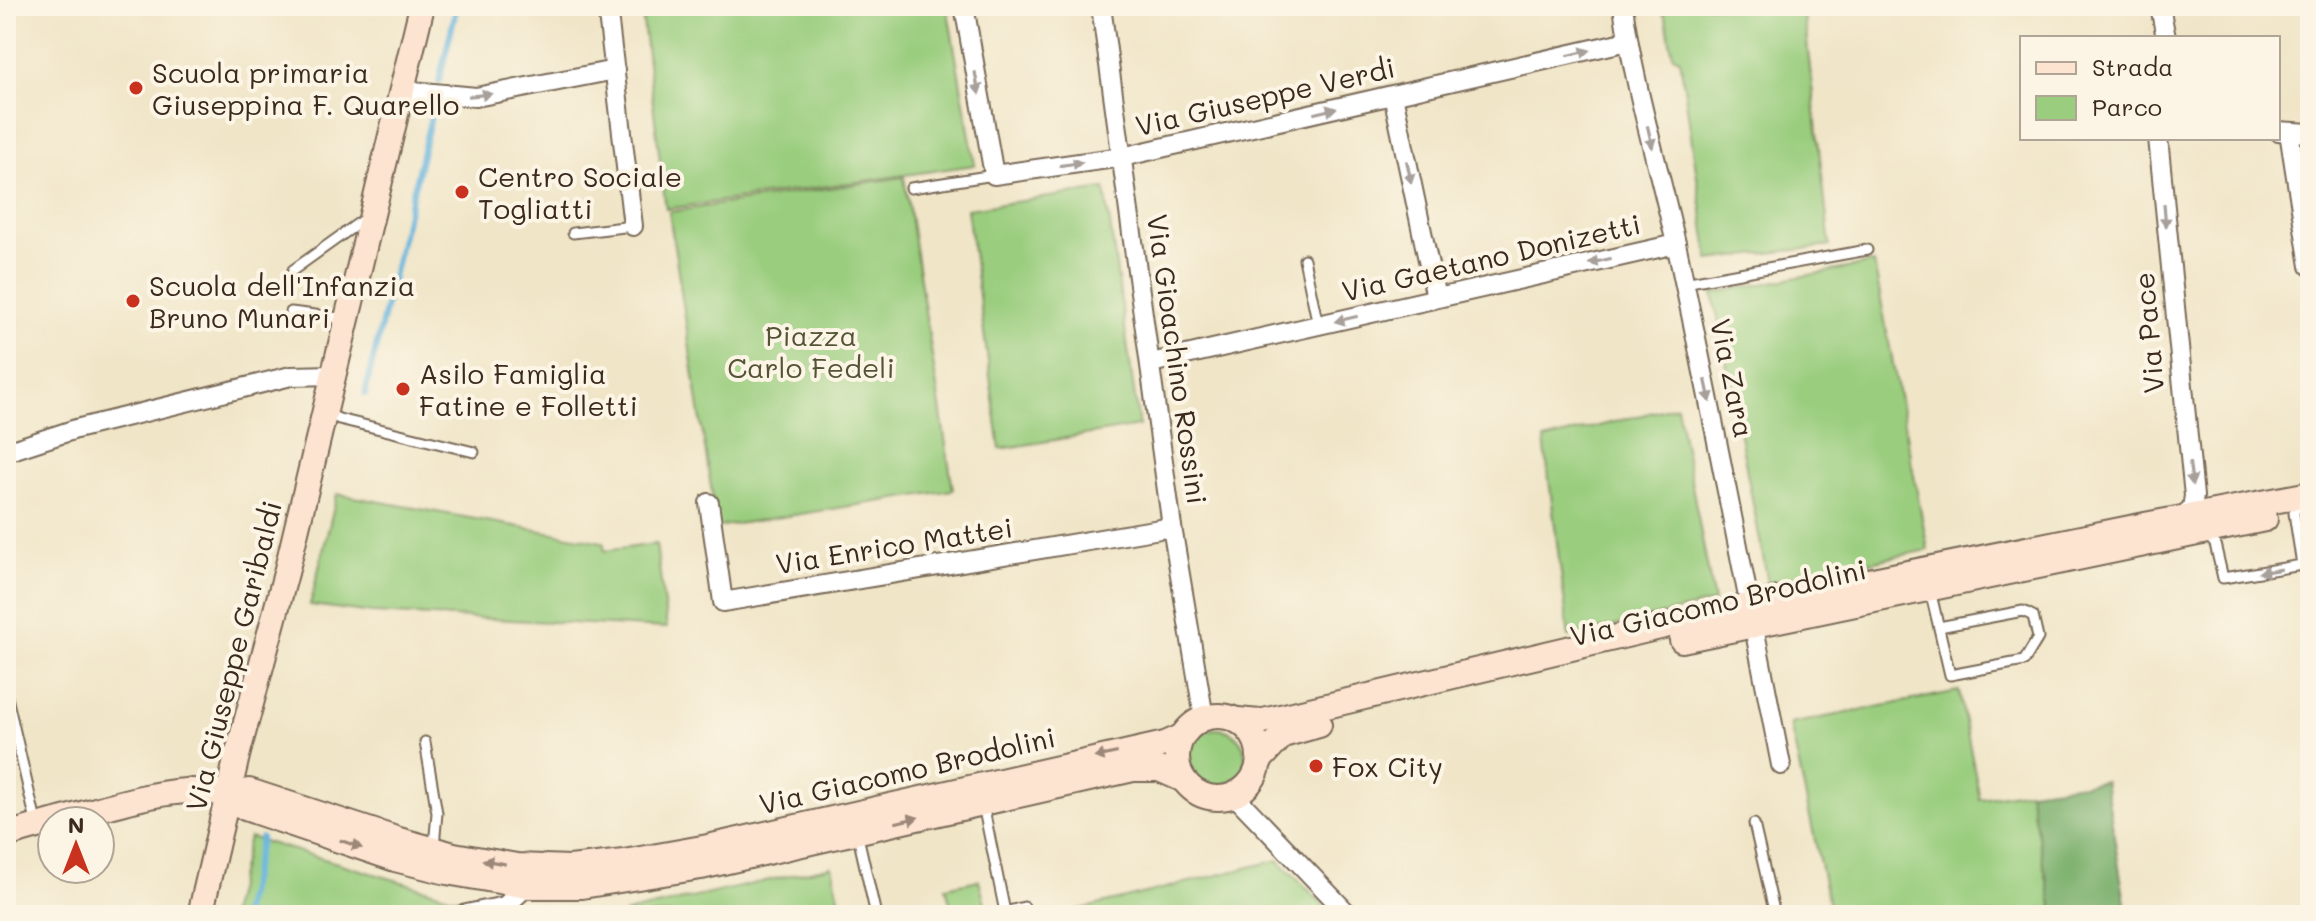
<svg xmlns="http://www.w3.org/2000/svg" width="2316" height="921" font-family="Mali,sans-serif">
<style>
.green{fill:#9acd7e;stroke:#6a7c4e;stroke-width:2}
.forest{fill:#7bb06d;stroke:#5b6d46;stroke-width:2}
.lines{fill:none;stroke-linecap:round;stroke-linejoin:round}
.stream{stroke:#61b2dc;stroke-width:6}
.lane-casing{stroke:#7a6b59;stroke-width:13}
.street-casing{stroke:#7a6b59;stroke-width:22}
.secondary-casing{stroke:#7a6b59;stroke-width:28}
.lane{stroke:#fff;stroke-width:9}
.street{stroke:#fff;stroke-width:18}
.secondary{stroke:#fde4d1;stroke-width:24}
.oneway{fill:#a79f9a}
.oneway2{fill:#9c8778}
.poi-dot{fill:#c8321e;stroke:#fcf5e5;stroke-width:3}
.labels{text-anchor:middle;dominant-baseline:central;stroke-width:8;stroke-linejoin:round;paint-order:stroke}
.poi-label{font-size:28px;fill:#3b2a1e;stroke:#fcf5e5;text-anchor:start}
.street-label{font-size:28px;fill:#3b2a1e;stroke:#fcf5e5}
.park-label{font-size:28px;fill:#535336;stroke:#fcf5e5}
</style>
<rect width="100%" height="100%" fill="#fcf5e5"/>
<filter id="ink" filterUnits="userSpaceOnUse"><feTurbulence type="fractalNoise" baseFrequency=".0125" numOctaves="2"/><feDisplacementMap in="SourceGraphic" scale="16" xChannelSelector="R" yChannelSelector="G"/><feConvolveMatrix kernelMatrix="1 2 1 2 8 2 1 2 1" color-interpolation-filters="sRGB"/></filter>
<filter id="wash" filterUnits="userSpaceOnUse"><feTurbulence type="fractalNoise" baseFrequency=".006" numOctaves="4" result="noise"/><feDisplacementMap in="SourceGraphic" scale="32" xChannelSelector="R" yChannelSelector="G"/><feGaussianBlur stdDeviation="1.8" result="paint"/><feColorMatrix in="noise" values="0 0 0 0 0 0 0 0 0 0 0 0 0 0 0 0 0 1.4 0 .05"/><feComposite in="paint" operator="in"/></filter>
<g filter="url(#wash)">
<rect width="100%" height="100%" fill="#f0e5c7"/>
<g class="green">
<path d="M 641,6 L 947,6 L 975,165 L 666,209 Z"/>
<path d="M 1659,6 L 1803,6 L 1830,246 L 1709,260 L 1680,59 L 1673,56 L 1666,19 Z"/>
<path d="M 904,177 L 953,490 L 717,527 L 669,212 Z"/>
<path d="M 1105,189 L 1139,426 L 1000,449 L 967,209 Z"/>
<path d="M 1874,263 L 1928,550 L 1768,583 L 1713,293 Z"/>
<path d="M 1677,406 L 1714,602 L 1569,637 L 1544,440 Z"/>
<path d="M 337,494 L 603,542 L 605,551 L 656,544 L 667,628 L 373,613 L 310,605 Z"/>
<path d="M 1959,691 L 1980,799 L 2029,791 L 2054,915 L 1831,915 L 1790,724 Z"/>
<circle cx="1217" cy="757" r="28"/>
<path d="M 249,837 L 473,903 L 472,906 L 431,915 L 230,915 Z"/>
<path d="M 1278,860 L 1334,915 L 1057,915 Z"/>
<path d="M 832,866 L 843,915 L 625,915 L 625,913 Z"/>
<path d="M 979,880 L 988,915 L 953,915 L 946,887 Z"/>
</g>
<path class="forest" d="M 2105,781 L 2127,915 L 2054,915 L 2029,791 Z"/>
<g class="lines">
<g class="stream">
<path d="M 439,81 L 457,6"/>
<path d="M 365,394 L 433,108"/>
<path d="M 243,915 L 261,838"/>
</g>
</g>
</g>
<g filter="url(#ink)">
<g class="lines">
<g class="lane-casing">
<g id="lane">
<path d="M 911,188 L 994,175"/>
<path d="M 573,233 L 633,226"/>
<path d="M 1304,259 L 1318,325"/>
<path d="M 293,270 L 367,217"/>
<path d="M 1684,283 L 1867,250"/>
<path d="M 291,312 L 347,319"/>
<path d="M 328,414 L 339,419 L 474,452"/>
<path d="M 2207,535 L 2215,544 L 2223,578 L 2302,565 L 2294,513 L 2297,506 L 2303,504"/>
<path d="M 1930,590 L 1950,675 L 2024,661 L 2038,638 L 2033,616 L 2023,611 L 1939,627"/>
<path d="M 6,693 L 37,826"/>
<path d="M 425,742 L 437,813 L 434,846"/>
<path d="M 983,805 L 1005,912 L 1024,907 L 1026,915"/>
<path d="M 1754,824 L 1775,915"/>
<path d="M 857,832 L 876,915"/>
</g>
</g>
<g class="street-casing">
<g id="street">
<path d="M 607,6 L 633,226"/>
<path d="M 964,6 L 994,175 L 1122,157 L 1628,41"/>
<path d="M 1101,6 L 1172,527 L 1204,718"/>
<path d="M 1623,6 C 1634,88 1659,167 1677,248 C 1714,420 1747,592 1781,765"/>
<path d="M 2160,6 L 2166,38"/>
<path d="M 402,90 L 476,97 L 615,70"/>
<path d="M 1393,95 L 1436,298"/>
<path d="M 2278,131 L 2310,133"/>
<path d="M 2289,132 L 2310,266"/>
<path d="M 2158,138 L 2194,496 L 2192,508 L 2181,518"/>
<path d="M 1151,363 L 1676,244"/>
<path d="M 6,452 L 76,429 L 291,376 L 334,375"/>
<path d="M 709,503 L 723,602 L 1172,527"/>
<path d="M 1234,795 L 1349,915"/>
<path d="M 462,915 L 505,906 L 527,886"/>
</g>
</g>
<g class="secondary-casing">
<g id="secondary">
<path d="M 1682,640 L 2265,519"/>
<circle cx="1218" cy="757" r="41"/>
<path d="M 1238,720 L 1259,722 L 1774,600 L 2145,525 L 2310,494"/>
<path d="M 1259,761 L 1283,735 L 1319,725"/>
<path d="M 227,795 L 245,808 L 395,859 L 447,872 L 527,886 L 582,886 L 701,867 L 1133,769 L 1159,769 L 1184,780"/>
<path d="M 56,821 C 99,810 142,794 186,791 C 208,790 227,795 249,791 L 399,840 L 454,855 L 517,866 L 570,868 L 624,862 L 708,847 L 1165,744 L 1181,737"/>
<path d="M 6,835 L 52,822"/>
<path d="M 200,915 L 237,756 L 286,573 L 422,6"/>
</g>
</g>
<use href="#lane" class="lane"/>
<use href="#street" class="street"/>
<use href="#secondary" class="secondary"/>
</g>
<defs><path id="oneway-solid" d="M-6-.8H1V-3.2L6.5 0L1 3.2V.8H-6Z" transform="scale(2)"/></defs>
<g class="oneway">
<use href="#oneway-solid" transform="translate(1579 53) rotate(-13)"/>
<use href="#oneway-solid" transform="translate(977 83) rotate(80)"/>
<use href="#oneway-solid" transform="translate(480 95) rotate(-6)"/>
<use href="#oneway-solid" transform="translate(1325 111) rotate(-13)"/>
<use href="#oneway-solid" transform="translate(1650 137) rotate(77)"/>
<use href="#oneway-solid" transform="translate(1071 164) rotate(-8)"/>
<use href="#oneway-solid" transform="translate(1409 172) rotate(78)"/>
<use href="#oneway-solid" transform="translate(2165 216) rotate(85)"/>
<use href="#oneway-solid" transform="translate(1600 261) rotate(167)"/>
<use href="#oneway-solid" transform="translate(1346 319) rotate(167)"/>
<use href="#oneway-solid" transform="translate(1708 391) rotate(78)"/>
<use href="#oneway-solid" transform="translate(2191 474) rotate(82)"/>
<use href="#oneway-solid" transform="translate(2270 571) rotate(171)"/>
</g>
<g class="oneway2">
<use href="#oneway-solid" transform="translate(1106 755) rotate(168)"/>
<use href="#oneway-solid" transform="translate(907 820) rotate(-13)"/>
<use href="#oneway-solid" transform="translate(351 844) rotate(20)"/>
<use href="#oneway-solid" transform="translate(494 862) rotate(-170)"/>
</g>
</g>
<g class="poi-dot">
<circle cx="136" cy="88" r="8"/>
<circle cx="462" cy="192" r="8"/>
<circle cx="133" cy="301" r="8"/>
<circle cx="403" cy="389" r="8"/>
<circle cx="1316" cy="766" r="8"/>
</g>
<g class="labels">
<g class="poi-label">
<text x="152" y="72">Scuola primaria<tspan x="152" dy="32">Giuseppina F. Quarello</tspan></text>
<text x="478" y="176">Centro Sociale<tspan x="478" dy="32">Togliatti</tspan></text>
<text x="149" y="285">Scuola dell'Infanzia<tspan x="149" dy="32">Bruno Munari</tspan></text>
<text x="419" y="373">Asilo Famiglia<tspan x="419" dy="32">Fatine e Folletti</tspan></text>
<text x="1332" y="766">Fox City</text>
</g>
<g class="street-label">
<text transform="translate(1265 96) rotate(-13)">Via Giuseppe Verdi</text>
<text transform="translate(1491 257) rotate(-13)">Via Gaetano Donizetti</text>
<text transform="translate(2148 333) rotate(-95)">Via Pace</text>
<text transform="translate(1178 359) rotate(82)">Via Gioachino Rossini</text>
<text transform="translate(1733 378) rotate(78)">Via Zara</text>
<text transform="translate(894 545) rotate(-9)">Via Enrico Mattei</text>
<text transform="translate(1718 602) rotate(-13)">Via Giacomo Brodolini</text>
<text transform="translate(233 656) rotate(-76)">Via Giuseppe Garibaldi</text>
<text transform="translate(907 770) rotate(-13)">Via Giacomo Brodolini</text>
</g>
<g class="park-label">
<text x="811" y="335">Piazza<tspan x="811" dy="32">Carlo Fedeli</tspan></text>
</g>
</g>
<rect width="2316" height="921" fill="none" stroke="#fcf5e5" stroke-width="32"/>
<rect x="2020" y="36" width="260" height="104" fill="#fcf5e5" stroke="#afa495" stroke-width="2"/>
<rect x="2036" y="62" width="40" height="12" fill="#fde4d1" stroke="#afa495" stroke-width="2"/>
<text x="2092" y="76" font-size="24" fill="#3b2a1e">Strada</text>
<rect x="2036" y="96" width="40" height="24" fill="#9acd7e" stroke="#afa495" stroke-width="2"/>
<text x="2092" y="116" font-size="24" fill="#3b2a1e">Parco</text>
<g transform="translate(76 845)"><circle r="38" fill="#fcf5e5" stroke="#afa495" stroke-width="2"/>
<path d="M0-6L14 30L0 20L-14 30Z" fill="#c8321e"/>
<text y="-12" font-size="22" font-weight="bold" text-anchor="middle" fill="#3b2a1e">N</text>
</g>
</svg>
